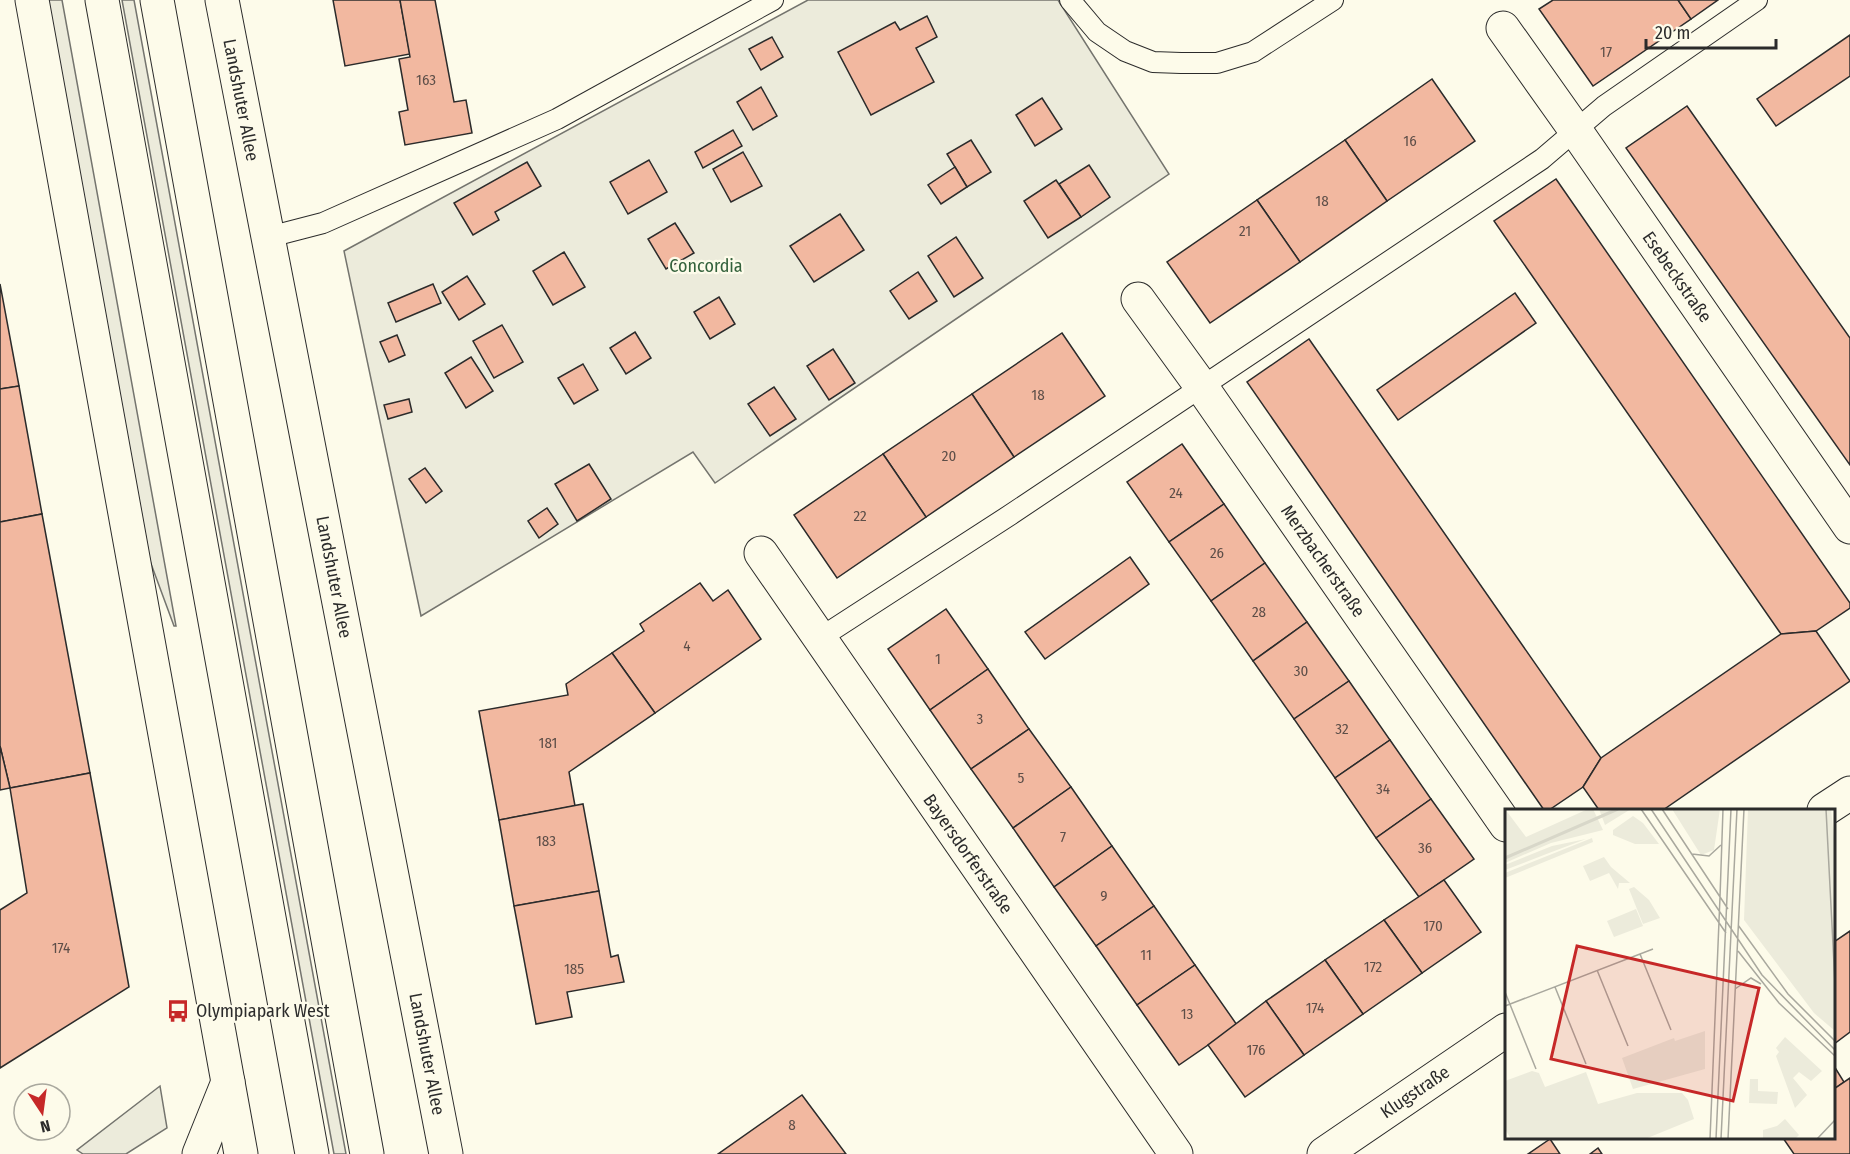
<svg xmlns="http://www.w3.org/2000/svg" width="1850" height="1154" font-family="'Fira Sans Condensed',sans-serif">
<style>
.green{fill:#ecebdb;stroke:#74746e;stroke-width:1.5}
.building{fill:#f2b8a0;stroke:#2b2b2b;stroke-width:1.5}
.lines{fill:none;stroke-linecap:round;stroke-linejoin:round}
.service-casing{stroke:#2b2b2b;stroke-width:22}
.minor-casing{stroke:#2b2b2b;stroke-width:35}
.secondary-casing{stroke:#2b2b2b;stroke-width:35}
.trunk-casing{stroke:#2b2b2b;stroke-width:35}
.service{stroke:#fdfbea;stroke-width:20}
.minor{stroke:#fdfbea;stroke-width:33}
.secondary{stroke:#fdfbea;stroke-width:33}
.trunk{stroke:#fdfbea;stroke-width:33}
.labels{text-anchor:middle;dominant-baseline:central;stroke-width:4.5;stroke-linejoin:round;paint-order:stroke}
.number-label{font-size:15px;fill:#5d4e48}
.street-label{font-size:18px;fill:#2b2b2b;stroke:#fdfbea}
.park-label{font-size:18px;fill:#34623c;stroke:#fdfbea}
.poi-label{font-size:18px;fill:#2b2b2b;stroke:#fdfbea;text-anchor:start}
.inset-river{fill:none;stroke:#d8d7c9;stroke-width:3}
.inset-road{fill:none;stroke:#a9a89e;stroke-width:1.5}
.view{fill:#c62828;fill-opacity:0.15;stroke:#c62828;stroke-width:3}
.inset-edge{fill:none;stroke:#2b2b2b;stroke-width:3}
</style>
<rect width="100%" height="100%" fill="#fdfbea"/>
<g class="green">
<path d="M 48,0 L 62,0 L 176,626 L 174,626 L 150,561 Z"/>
<path d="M 122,0 L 134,0 L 346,1154 L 334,1154 Z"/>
<path d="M 808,0 L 1058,0 L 1169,174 L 715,483 L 693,452 L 421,616 L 344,251 Z"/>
<path d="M 160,1086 L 167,1128 L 126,1154 L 83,1154 L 77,1150 Z"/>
</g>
<g class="building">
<path d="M 333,0 L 400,0 L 410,54 L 345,66 Z"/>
<path d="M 400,0 L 435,0 L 454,102 L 466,100 L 472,133 L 405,145 L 399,112 L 408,110 L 399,59 L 410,57 Z"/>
<path d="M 1553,0 L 1678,0 L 1691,19 L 1593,86 L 1539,9 Z"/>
<path d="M 1678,0 L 1718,0 L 1691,19 Z"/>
<path d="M 927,16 L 937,37 L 916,48 L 934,82 L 871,115 L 838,52 L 895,22 L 900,30 Z"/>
<path d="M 1850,35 L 1850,76 L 1776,126 L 1757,99 Z"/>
<path d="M 772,37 L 783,57 L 761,70 L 749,49 Z"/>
<path d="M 1432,79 L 1475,141 L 1387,201 L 1345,140 Z"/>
<path d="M 761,87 L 777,116 L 753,130 L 737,102 Z"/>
<path d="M 1042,98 L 1062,129 L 1035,146 L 1016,115 Z"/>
<path d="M 1687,106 L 1850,338 L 1850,465 L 1626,148 Z"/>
<path d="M 733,130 L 742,146 L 703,168 L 695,152 Z"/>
<path d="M 971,140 L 991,172 L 967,187 L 947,154 Z"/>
<path d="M 1345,140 L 1387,201 L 1300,262 L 1257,200 Z"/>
<path d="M 743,152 L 762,186 L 731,202 L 713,169 Z"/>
<path d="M 649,160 L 667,192 L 628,214 L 610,182 Z"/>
<path d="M 527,162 L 541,186 L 495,212 L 499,220 L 473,235 L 454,203 Z"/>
<path d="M 1089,165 L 1110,197 L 1081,217 L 1059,184 Z"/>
<path d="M 955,167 L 967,187 L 941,204 L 928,185 Z"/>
<path d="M 1556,179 L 1850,603 L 1850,608 L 1816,631 L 1781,634 L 1494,221 Z"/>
<path d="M 1056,180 L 1081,217 L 1048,238 L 1024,201 Z"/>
<path d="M 1257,200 L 1300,262 L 1210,323 L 1167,262 Z"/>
<path d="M 840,214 L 864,250 L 814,282 L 790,246 Z"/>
<path d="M 675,223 L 694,253 L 666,269 L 648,239 Z"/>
<path d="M 956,237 L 983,278 L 954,297 L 928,256 Z"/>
<path d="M 564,252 L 585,287 L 553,305 L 533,271 Z"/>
<path d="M 918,272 L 937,301 L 909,319 L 890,291 Z"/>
<path d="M 467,276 L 485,304 L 459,320 L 442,292 Z"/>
<path d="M 0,284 L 19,386 L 0,389 Z"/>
<path d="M 433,284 L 441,303 L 396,322 L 388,303 Z"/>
<path d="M 1515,293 L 1536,323 L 1398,420 L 1377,390 Z"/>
<path d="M 719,297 L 735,324 L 710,339 L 694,312 Z"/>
<path d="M 502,325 L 523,362 L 494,378 L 473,341 Z"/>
<path d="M 635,332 L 651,358 L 626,374 L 610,348 Z"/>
<path d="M 1062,333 L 1105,396 L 1014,457 L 972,394 Z"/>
<path d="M 397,335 L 405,355 L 389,362 L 380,342 Z"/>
<path d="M 1309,339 L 1601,758 L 1583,787 L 1549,810 L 1544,810 L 1247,382 Z"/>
<path d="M 833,349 L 855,383 L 829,400 L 807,366 Z"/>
<path d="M 471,357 L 493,391 L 466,408 L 445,373 Z"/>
<path d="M 583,364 L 598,390 L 574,404 L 558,378 Z"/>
<path d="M 19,386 L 42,514 L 0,522 L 0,389 Z"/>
<path d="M 774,387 L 796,419 L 770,436 L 748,404 Z"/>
<path d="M 972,394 L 1014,457 L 926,517 L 883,454 Z"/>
<path d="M 409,399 L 412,412 L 388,419 L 384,405 Z"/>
<path d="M 1182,444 L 1224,504 L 1169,542 L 1127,482 Z"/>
<path d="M 883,454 L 926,517 L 837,578 L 794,515 Z"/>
<path d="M 589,464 L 611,499 L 577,521 L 555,484 Z"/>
<path d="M 425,468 L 442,491 L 426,503 L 409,479 Z"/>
<path d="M 1224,504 L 1265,563 L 1211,601 L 1169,542 Z"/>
<path d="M 547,508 L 558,524 L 539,538 L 528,521 Z"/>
<path d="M 42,514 L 90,773 L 10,788 L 0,746 L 0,522 Z"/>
<path d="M 1130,557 L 1149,584 L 1045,659 L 1025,632 Z"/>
<path d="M 1265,563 L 1307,622 L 1253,661 L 1211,601 Z"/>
<path d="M 700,583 L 713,601 L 728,590 L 761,639 L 655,713 L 612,653 L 644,631 L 640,624 Z"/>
<path d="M 946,609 L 988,669 L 930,710 L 888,649 Z"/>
<path d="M 1307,622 L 1349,681 L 1294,719 L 1253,661 Z"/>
<path d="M 1816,631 L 1850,681 L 1663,810 L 1599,810 L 1583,787 L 1601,758 L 1781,634 Z"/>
<path d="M 612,653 L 655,713 L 569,772 L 575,806 L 499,820 L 479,711 L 568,695 L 566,684 Z"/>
<path d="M 988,669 L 1029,729 L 971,769 L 930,710 Z"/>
<path d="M 1349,681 L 1390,740 L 1335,778 L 1294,719 Z"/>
<path d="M 1029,729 L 1071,787 L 1013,828 L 971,769 Z"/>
<path d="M 1390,740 L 1431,799 L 1376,838 L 1335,778 Z"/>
<path d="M 0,746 L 10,788 L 0,790 Z"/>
<path d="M 90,773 L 129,987 L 0,1068 L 0,910 L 27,893 L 10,788 Z"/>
<path d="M 1071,787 L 1112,846 L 1054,887 L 1013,828 Z"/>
<path d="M 1431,799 L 1474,859 L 1419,897 L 1376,838 Z"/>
<path d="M 583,804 L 599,891 L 514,906 L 499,820 Z"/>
<path d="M 1112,846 L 1154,906 L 1096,946 L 1054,887 Z"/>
<path d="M 1444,880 L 1481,932 L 1422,973 L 1384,920 Z"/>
<path d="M 599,891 L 611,957 L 618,955 L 624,982 L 567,992 L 572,1017 L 536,1024 L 514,906 Z"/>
<path d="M 1154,906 L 1195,965 L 1137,1005 L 1096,946 Z"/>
<path d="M 1384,920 L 1422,973 L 1363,1014 L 1325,960 Z"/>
<path d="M 1850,931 L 1850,1032 L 1834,1044 L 1834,942 Z"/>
<path d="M 1325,960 L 1363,1014 L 1304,1055 L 1266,1001 Z"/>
<path d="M 1195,965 L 1237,1025 L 1179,1065 L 1137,1005 Z"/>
<path d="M 1266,1001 L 1304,1055 L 1245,1097 L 1208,1045 Z"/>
<path d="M 1834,1066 L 1844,1082 L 1834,1089 Z"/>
<path d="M 1850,1078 L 1850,1154 L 1794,1154 L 1783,1138 L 1834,1138 L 1834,1089 Z"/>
<path d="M 802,1095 L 846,1154 L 718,1154 Z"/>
<path d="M 1550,1139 L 1560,1154 L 1528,1154 Z"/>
<path d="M 1598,1148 L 1602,1154 L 1590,1154 Z"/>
</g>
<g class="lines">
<g class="service-casing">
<g id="service">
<path d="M 1070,0 L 1097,32 L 1125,51 L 1153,62 L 1181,63 L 1217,63 L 1253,52 L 1333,0"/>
<path d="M 269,237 L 323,223 L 557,119 L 773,0"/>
<path d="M 820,638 L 1010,515 L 1542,159 L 1604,106 L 1757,0"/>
</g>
</g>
<g class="minor-casing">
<g id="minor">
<path d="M 1503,28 L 1576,131 L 1850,527"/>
<path d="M 1138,299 L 1201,386 L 1506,825"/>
<path d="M 761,553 L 1176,1154"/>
<path d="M 1824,810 L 1850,793"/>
<path d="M 1324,1154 L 1506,1030"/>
</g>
</g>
<g class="secondary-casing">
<g id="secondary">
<path d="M 32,0 L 241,1154"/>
<path d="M 222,0 L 446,1154"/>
<path d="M 199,1154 L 228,1082"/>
</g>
</g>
<g class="trunk-casing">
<g id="trunk">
<path d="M 102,0 L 312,1154"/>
<path d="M 157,0 L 367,1154"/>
</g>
</g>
<use href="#service" class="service"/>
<use href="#minor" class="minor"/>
<use href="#secondary" class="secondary"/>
<use href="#trunk" class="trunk"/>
</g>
<defs>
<g id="bus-bare" transform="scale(1.8)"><path d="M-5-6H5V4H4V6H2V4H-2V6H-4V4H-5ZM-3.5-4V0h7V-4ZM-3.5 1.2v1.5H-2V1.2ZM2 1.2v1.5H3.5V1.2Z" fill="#c62828" stroke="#fdfbea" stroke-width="2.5" paint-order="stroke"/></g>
</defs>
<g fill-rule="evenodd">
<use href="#bus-bare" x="178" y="1011"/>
</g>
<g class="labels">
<g class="number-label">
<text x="1606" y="52">17</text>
<text x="426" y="80">163</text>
<text x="1410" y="141">16</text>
<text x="1322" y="201">18</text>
<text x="1245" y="231">21</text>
<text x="1038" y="395">18</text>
<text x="949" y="456">20</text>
<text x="1176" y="493">24</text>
<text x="860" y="516">22</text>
<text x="1217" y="553">26</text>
<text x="1259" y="612">28</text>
<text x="687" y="646">4</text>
<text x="938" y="659">1</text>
<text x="1301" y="671">30</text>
<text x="980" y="719">3</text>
<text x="1342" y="729">32</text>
<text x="548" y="743">181</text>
<text x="1021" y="778">5</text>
<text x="1383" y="789">34</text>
<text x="1063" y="837">7</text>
<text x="546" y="841">183</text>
<text x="1425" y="848">36</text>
<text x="1104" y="896">9</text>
<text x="1433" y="926">170</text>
<text x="61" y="948">174</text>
<text x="1146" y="955">11</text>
<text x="1373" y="967">172</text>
<text x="574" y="969">185</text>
<text x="1315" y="1008">174</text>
<text x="1187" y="1014">13</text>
<text x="1256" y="1050">176</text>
<text x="792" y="1125">8</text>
</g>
<g class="street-label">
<text transform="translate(241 100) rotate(79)">Landshuter Allee</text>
<text transform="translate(1677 277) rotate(55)">Esebeckstraße</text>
<text transform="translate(1323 561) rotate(55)">Merzbacherstraße</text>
<text transform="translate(334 577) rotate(79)">Landshuter Allee</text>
<text transform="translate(968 854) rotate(55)">Bayersdorferstraße</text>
<text transform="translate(427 1054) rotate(79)">Landshuter Allee</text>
<text transform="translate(1415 1092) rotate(-34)">Klugstraße</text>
</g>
<g class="park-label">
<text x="706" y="266">Concordia</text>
</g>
<g class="poi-label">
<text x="196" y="1011">Olympiapark West</text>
</g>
</g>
<g transform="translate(1505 809)">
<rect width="330" height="330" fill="#fdfbea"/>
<path d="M 0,0 L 21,28 L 83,0 L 88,0 L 98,21 L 46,34 L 0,54 ZM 94,0 L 126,0 L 100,16 ZM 167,0 L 215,0 L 209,41 L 196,46 ZM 243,0 L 326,0 L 330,38 L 330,222 L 309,204 L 239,111 ZM 128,7 L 138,14 L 154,35 L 130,35 L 108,26 L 108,21 ZM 87,29 L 88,33 L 0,69 L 0,64 ZM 81,30 L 44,44 L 0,61 L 0,56 L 47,37 ZM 99,48 L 106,58 L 125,74 L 114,74 L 113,80 L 104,64 L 85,72 L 78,57 ZM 129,78 L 144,91 L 155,109 L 138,115 L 124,80 ZM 131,100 L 138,117 L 109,128 L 102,112 ZM 200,222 L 200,260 L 128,280 L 117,249 L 169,229 L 170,232 ZM 280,228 L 317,262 L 306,272 L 294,263 L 288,269 L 302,286 L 290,299 L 271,247 L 274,243 L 271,239 ZM 27,262 L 34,264 L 40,278 L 81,263 L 93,295 L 132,284 L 177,284 L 183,291 L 189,310 L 140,330 L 6,330 L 0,320 L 0,272 ZM 245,270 L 253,270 L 253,282 L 273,283 L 272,295 L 244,294 ZM 280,310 L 294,326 L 290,330 L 242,330 L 258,329 L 258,321 L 272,317 Z" fill="#ecebdb"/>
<path class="inset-river" d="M 0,49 L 113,0"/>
<path class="inset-road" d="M 136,0 L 221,124M 146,0 L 257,166 L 330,241M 157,0 L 223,100M 321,0 L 330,175M 187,45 L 204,47 L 216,36M 215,88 L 218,0M 233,116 L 283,185 L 330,232M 233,142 L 274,194 L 330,247M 135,145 L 166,221M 92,161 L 123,237M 50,178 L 81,255M 230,180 L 246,169 L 256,175M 0,183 L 31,260M 0,197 L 148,140M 205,330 L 215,88M 211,330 L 226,0M 216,330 L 232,0M 223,330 L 239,0M 312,330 L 330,311"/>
<path class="view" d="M 72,137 L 254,179 L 228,292 L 46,250 Z"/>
<rect width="330" height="330" class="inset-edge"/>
</g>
<g transform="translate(42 1112) rotate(167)"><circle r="28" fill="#fdfbea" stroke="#a9a89e" stroke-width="1.5"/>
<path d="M0-4.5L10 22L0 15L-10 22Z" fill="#c62828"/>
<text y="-9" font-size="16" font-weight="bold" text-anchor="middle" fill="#2b2b2b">N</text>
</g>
<path d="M1646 39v9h130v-9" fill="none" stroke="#2b2b2b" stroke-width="3"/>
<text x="1655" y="39" font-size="18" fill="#2b2b2b" stroke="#fdfbea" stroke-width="4.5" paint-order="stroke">20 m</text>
</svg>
